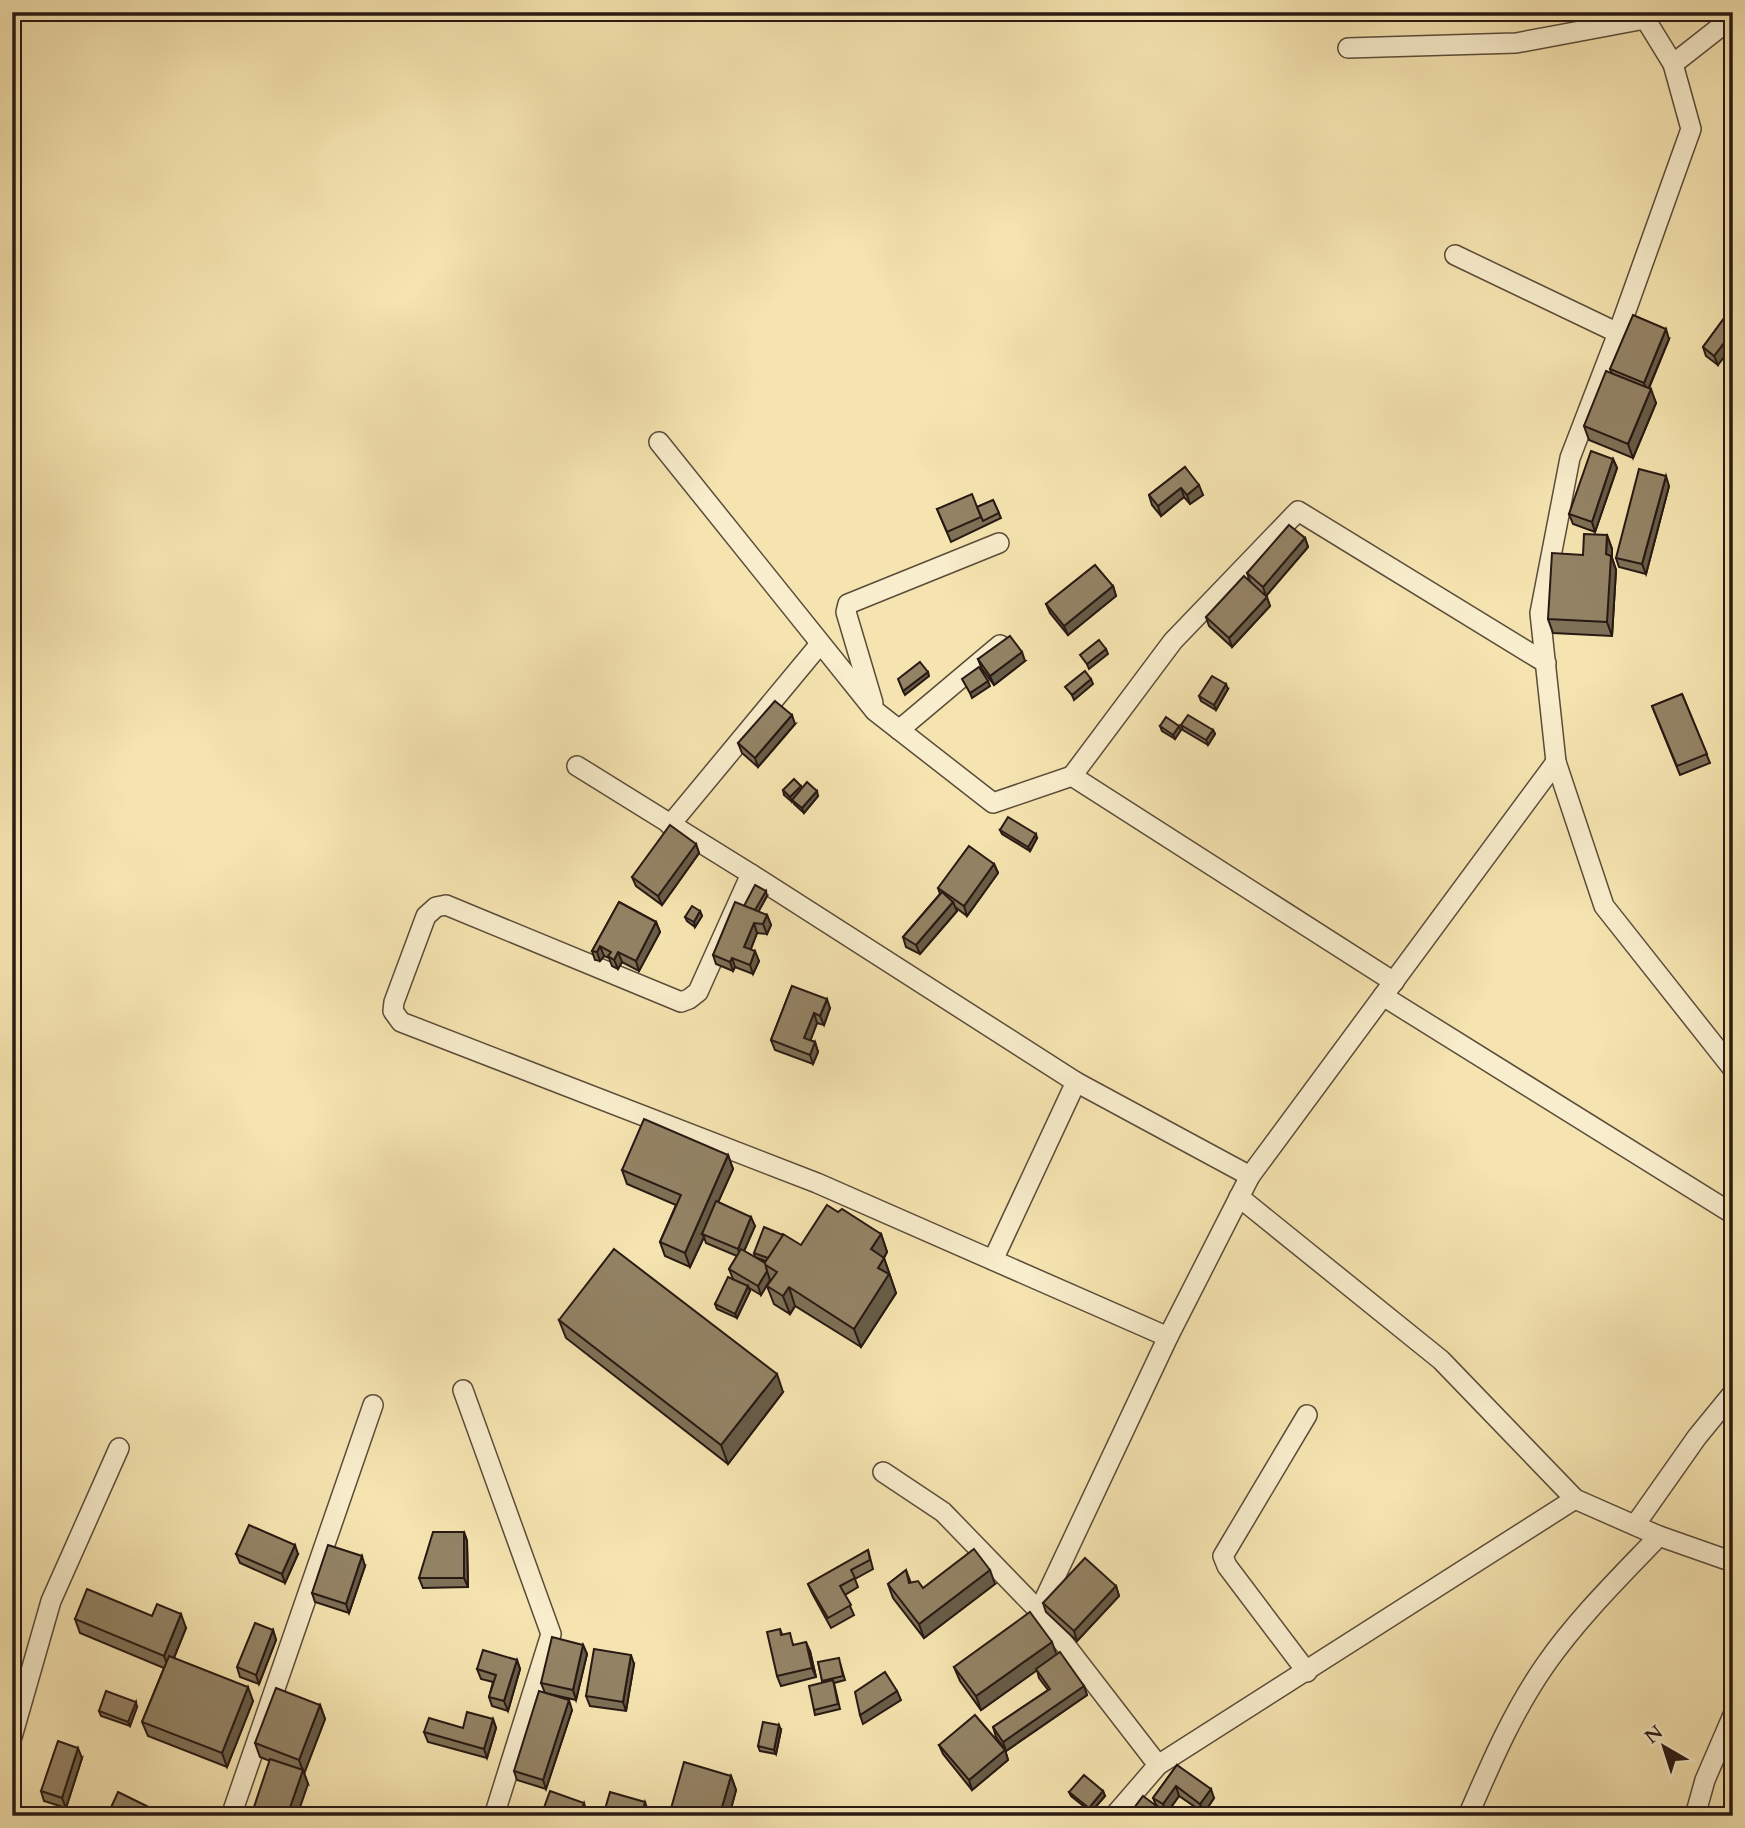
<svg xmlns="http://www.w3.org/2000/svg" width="1745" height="1828" font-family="Cardo,serif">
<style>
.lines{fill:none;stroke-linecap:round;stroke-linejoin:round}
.minor-casing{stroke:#5b4c3a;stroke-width:22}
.minor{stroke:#f8edcc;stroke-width:19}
.wall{fill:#7e7157;stroke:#281913;stroke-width:2}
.shaded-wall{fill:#675c47;stroke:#281913;stroke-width:2}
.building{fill:#938365;stroke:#281913;stroke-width:2}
</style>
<rect width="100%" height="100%" fill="#f5e4b0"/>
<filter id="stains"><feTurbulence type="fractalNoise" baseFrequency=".00286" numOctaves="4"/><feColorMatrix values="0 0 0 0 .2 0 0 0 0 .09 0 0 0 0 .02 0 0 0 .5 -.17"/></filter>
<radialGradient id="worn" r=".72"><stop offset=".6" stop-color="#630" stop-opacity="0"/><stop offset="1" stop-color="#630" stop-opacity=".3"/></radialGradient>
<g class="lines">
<g class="minor-casing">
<g id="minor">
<path d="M 1641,12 L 1673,64 L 1691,129 L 1618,333 L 1570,458 L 1540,613 L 1556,762 L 1604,906 L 1733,1069"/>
<path d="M 1348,48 L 1516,43 L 1645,19"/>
<path d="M 1673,64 L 1733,17"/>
<path d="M 1455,255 L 1618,333"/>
<path d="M 659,442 L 875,711 L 993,803 L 1072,776 L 1394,982"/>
<path d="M 873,703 L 846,612 L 848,604 L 999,543"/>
<path d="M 899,730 L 1000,645"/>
<path d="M 577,766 L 751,874 L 1076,1082 L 1250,1176"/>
<path d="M 1072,776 L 1173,641 L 1298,511 L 1546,663"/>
<path d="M 670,825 L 820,644"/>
<path d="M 751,874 L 698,992 L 689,999 L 681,1002 L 446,905 L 436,907 L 426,916 L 394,1002 L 393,1011 L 401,1022 L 817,1183 L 1168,1337"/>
<path d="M 1383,996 L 1733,1214"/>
<path d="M 1239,1197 L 1441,1360 L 1575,1499 L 1659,1536 L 1733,1562"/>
<path d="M 993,1260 L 1076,1082"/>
<path d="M 463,1390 L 551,1634 L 494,1816"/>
<path d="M 883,1472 L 943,1512 L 1039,1611 L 1158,1765"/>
<path d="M 1635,1525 L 1697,1437 L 1733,1393"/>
<path d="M 1039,1611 L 1168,1337 L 1250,1176 L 1556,762"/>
<path d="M 1307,1672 L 1227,1566 L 1223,1556 L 1307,1415"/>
<path d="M 12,1737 L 51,1601 L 119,1448"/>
<path d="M 231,1816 L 373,1405"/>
<path d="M 1114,1816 L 1158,1765 L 1575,1499"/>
<path d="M 1468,1816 C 1491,1763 1513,1711 1546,1664 C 1578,1618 1620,1577 1659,1536"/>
<path d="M 1695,1816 L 1705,1780 L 1733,1715"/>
</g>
</g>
<use href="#minor" class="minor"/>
</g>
<g class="wall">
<path d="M 1733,306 L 1718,365 L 1706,356 L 1703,347 Z"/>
<path d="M 1669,339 L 1649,388 L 1656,403 L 1633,458 L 1589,440 L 1584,426 L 1612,374 L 1610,369 Z"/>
<path d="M 1613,459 L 1617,468 L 1595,532 L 1573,524 L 1569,514 Z"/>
<path d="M 1185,467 L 1203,495 L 1190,504 L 1184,497 L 1161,516 L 1152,505 L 1149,495 Z"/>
<path d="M 1669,486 L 1646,574 L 1619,567 L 1616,558 Z"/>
<path d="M 993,500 L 1001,518 L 951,542 L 937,509 L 977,507 Z"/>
<path d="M 1607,535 L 1612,549 L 1612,558 L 1616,570 L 1612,636 L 1553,633 L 1548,619 L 1583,555 Z"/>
<path d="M 1305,538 L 1308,547 L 1266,596 L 1270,606 L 1232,647 L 1209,626 L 1206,617 L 1250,581 L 1247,573 Z"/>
<path d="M 1113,586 L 1116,596 L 1068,635 L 1050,613 L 1046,604 Z"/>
<path d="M 978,659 L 1025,661 L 994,685 L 982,669 Z"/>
<path d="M 1228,689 L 1216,710 L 1201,701 L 1199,696 Z"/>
<path d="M 1682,694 L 1710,763 L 1680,775 L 1652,706 Z"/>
<path d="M 795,724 L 758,767 L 742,753 L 738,743 Z"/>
<path d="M 1181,725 L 1213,730 L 1215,734 L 1208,745 L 1183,730 Z"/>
<path d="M 1160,726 L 1181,730 L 1175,739 L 1162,731 Z"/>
<path d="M 802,788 L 818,796 L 804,813 L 794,804 L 793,801 L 792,802 L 784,795 L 783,790 Z"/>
<path d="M 1000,830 L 1037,838 L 1030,851 L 1002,834 Z"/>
<path d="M 696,844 L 699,853 L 662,905 L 636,886 L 632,877 Z"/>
<path d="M 994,864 L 998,873 L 967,916 L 955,907 L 957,911 L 920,954 L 906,947 L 903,937 L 940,894 L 938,888 Z"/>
<path d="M 767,896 L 758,912 L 767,915 L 771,925 L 767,934 L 757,933 L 751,949 L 759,961 L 753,974 L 735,967 L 733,971 L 716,964 L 713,955 L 744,906 Z"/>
<path d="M 619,902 L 656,922 L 660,932 L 639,971 L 622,962 L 618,969 L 612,966 L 609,958 L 604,956 L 600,961 L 595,960 L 592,951 Z"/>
<path d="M 700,911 L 702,916 L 695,927 L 687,921 L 685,917 Z"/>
<path d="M 792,986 L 830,1008 L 824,1025 L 817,1023 L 810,1040 L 815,1042 L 818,1052 L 813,1064 L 775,1050 L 771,1040 Z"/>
<path d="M 728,1155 L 733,1169 L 718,1202 L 755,1226 L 744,1251 L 765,1263 L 766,1261 L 755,1257 L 754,1253 L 801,1245 L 838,1212 L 881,1234 L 887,1252 L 884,1258 L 896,1293 L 861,1347 L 795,1306 L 790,1314 L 774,1304 L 767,1286 L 770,1280 L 761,1295 L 749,1288 L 750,1291 L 737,1318 L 717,1309 L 715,1304 L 733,1279 L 729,1269 L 737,1256 L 706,1243 L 704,1237 L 690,1267 L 665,1256 L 660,1242 L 676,1205 L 627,1184 L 622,1170 Z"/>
<path d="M 559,1320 L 783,1392 L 728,1464 L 566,1338 Z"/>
<path d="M 464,1532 L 467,1541 L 468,1587 L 423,1588 L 419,1578 Z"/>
<path d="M 868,1550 L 873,1569 L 855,1579 L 858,1587 L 845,1595 L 854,1615 L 831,1628 L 812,1593 L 808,1584 Z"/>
<path d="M 236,1554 L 298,1554 L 285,1583 L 240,1563 Z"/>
<path d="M 365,1566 L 349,1613 L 315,1602 L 312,1593 Z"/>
<path d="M 906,1570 L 911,1583 L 923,1588 L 995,1584 L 924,1638 L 893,1598 L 888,1584 Z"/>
<path d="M 1116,1586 L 1119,1596 L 1077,1641 L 1046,1612 L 1043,1603 Z"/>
<path d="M 152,1616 L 186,1628 L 174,1658 L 253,1701 L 227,1767 L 148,1736 L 142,1722 L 164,1668 L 80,1633 L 75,1619 Z"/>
<path d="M 780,1629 L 782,1634 L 794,1645 L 810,1651 L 816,1677 L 781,1686 L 777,1676 Z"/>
<path d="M 273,1630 L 276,1640 L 259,1684 L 240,1677 L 237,1667 Z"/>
<path d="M 583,1645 L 587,1654 L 576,1700 L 545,1693 L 541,1683 Z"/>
<path d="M 1057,1655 L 1084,1686 L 1087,1695 L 1006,1751 L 996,1737 L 993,1727 L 1048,1690 L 1039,1678 L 1037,1670 L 981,1710 L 960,1681 L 954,1667 Z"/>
<path d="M 517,1660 L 520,1669 L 508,1711 L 492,1706 L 489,1697 L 493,1682 L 481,1679 L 477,1669 Z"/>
<path d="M 818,1662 L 840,1663 L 845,1680 L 834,1683 L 840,1709 L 815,1715 L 814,1710 L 823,1683 Z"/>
<path d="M 634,1664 L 626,1711 L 590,1706 L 586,1696 Z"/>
<path d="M 320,1705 L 325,1719 L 304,1773 L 308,1784 L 270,1761 L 260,1757 L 255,1743 Z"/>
<path d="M 137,1707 L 130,1726 L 101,1716 L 99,1711 Z"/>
<path d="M 572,1710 L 546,1789 L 517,1780 L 514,1771 Z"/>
<path d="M 493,1719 L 496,1728 L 487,1758 L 428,1742 L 424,1732 L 463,1728 Z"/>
<path d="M 781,1730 L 776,1754 L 760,1751 L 758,1746 Z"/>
<path d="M 939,1745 L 1005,1750 L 1008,1760 L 972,1790 L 943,1754 Z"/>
<path d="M 82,1758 L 66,1808 L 44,1801 L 41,1791 Z"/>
<path d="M 1177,1765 L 1214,1798 L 1204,1813 L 1179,1796 L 1167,1813 L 1156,1805 L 1153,1798 Z"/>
<path d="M 731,1776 L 736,1790 L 729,1816 L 671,1816 L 670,1812 Z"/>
<path d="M 1103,1791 L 1105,1796 L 1091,1812 L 1071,1796 L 1069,1792 Z"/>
</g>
<g class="shaded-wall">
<path d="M 1666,329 L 1669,339 L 1647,392 L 1644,383 Z"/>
<path d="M 1733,331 L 1733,345 L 1718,365 L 1714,356 Z"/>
<path d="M 1651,389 L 1656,403 L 1633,458 L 1628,444 Z"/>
<path d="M 1613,459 L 1617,468 L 1595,532 L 1592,522 Z"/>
<path d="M 1666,476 L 1669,486 L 1646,574 L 1642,564 Z"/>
<path d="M 1199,485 L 1203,495 L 1190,504 L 1187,495 Z"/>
<path d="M 1181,488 L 1184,497 L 1161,516 L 1158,506 Z"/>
<path d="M 1607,535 L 1612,549 L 1612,558 L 1616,570 L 1612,636 L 1607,622 L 1606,554 Z"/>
<path d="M 1305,538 L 1308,547 L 1266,596 L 1263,587 Z"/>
<path d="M 1113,586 L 1116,596 L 1068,635 L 1064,626 Z"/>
<path d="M 1267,597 L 1270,606 L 1232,647 L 1229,638 Z"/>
<path d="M 1106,649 L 1108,654 L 1089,669 L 1087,664 Z"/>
<path d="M 1022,652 L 1025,661 L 994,685 L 990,676 Z"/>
<path d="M 928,672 L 929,676 L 905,695 L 903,691 Z"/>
<path d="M 1091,679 L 1093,684 L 1074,700 L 1072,695 Z"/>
<path d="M 988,681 L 990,686 L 972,698 L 970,693 Z"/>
<path d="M 1226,684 L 1228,689 L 1216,710 L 1214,705 Z"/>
<path d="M 792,715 L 795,724 L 758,767 L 755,758 Z"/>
<path d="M 1179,726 L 1181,730 L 1175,739 L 1173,735 Z"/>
<path d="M 1213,730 L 1215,734 L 1208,745 L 1206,740 Z"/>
<path d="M 801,786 L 803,790 L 792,802 L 790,797 Z"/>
<path d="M 817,791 L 818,796 L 804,813 L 802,808 Z"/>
<path d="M 1036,834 L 1037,838 L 1030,851 L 1028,847 Z"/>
<path d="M 696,844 L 699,853 L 662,905 L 658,896 Z"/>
<path d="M 994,864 L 998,873 L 967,916 L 964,906 Z"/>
<path d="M 766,891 L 767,896 L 756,916 L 754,911 Z"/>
<path d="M 953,902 L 957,911 L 920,954 L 916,945 Z"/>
<path d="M 700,911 L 702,916 L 695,927 L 694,922 Z"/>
<path d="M 767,915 L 771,925 L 767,934 L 763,924 Z"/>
<path d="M 656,922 L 660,932 L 639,971 L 636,961 Z"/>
<path d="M 754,923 L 757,933 L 748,956 L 744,947 Z"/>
<path d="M 600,946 L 604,956 L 600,961 L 597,952 Z"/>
<path d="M 755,951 L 759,961 L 753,974 L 750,965 Z"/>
<path d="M 618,952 L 622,962 L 618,969 L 614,960 Z"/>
<path d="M 732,958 L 735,967 L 733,971 L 730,962 Z"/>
<path d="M 827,999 L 830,1008 L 824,1025 L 820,1016 Z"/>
<path d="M 814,1013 L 817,1023 L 808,1047 L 804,1038 Z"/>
<path d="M 815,1042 L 818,1052 L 813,1064 L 810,1055 Z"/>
<path d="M 728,1155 L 733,1169 L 704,1234 L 702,1234 L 704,1237 L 690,1267 L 685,1253 Z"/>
<path d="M 751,1217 L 755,1226 L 741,1258 L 738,1249 Z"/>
<path d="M 881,1234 L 887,1252 L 878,1268 L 871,1249 Z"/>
<path d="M 884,1258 L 896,1293 L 861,1347 L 854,1329 L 878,1268 Z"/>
<path d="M 767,1271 L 770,1280 L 761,1295 L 758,1286 Z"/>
<path d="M 748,1286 L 750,1291 L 737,1318 L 735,1314 Z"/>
<path d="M 789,1287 L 795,1306 L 790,1314 L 783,1296 Z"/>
<path d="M 777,1374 L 783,1392 L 728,1464 L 721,1445 Z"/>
<path d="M 464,1532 L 467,1541 L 468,1587 L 464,1578 Z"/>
<path d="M 295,1545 L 298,1554 L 285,1583 L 282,1574 Z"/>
<path d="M 362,1556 L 365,1566 L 349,1613 L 346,1604 Z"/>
<path d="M 990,1570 L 995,1584 L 924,1638 L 919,1624 Z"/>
<path d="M 1116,1586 L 1119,1596 L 1077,1641 L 1074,1631 Z"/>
<path d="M 181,1614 L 186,1628 L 169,1670 L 164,1656 Z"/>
<path d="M 273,1630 L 276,1640 L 259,1684 L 256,1675 Z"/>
<path d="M 806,1642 L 810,1651 L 816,1677 L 812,1668 Z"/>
<path d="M 1052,1642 L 1057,1656 L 981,1710 L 976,1696 Z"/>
<path d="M 583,1645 L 587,1654 L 576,1700 L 573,1690 Z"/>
<path d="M 631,1655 L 634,1664 L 626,1711 L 623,1702 Z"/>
<path d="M 517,1660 L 520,1669 L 508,1711 L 504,1701 Z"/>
<path d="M 1084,1686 L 1087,1695 L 1006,1751 L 1003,1742 Z"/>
<path d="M 248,1687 L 253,1701 L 227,1767 L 222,1753 Z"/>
<path d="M 897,1691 L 901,1700 L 863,1724 L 860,1715 Z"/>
<path d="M 569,1700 L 572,1710 L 546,1789 L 543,1780 Z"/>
<path d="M 136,1702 L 137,1707 L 130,1726 L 128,1722 Z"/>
<path d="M 320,1705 L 325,1719 L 304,1774 L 299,1760 Z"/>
<path d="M 493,1719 L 496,1728 L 487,1758 L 484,1749 Z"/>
<path d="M 779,1725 L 781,1730 L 776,1754 L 774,1750 Z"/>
<path d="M 78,1748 L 82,1758 L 66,1808 L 62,1798 Z"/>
<path d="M 1005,1750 L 1008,1760 L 972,1790 L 969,1780 Z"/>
<path d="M 303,1770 L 308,1784 L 297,1816 L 287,1816 Z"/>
<path d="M 731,1776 L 736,1790 L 729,1816 L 721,1816 L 720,1814 Z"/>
<path d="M 1176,1786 L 1179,1796 L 1166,1814 L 1163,1804 Z"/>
<path d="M 1211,1789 L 1214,1798 L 1204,1813 L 1200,1804 Z"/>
<path d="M 1103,1791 L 1105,1796 L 1091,1812 L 1089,1808 Z"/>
<path d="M 645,1802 L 650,1816 L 641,1816 Z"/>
<path d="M 584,1803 L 587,1813 L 586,1816 L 579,1816 Z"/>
</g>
<g class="building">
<path d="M 1733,306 L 1733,331 L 1714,356 L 1703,347 Z"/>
<path d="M 1633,315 L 1666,329 L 1644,383 L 1610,369 Z"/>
<path d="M 1606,371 L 1651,389 L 1628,444 L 1584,426 Z"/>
<path d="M 1591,451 L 1613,459 L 1592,522 L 1569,514 Z"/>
<path d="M 1185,467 L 1199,485 L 1187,495 L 1181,488 L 1158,506 L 1149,495 Z"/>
<path d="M 1639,469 L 1666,476 L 1642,564 L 1616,558 Z"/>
<path d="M 972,494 L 981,517 L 947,532 L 937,509 Z"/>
<path d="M 993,500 L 999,513 L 983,521 L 977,507 Z"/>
<path d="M 1289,525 L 1305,538 L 1263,587 L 1247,573 Z"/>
<path d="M 1584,534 L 1607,535 L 1606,554 L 1611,556 L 1607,622 L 1548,619 L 1552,553 L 1583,555 Z"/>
<path d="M 1095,565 L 1113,586 L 1064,626 L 1046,604 Z"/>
<path d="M 1244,576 L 1267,597 L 1229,638 L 1206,617 Z"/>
<path d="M 1010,636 L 1022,652 L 990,676 L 978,659 Z"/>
<path d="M 1099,640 L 1106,649 L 1087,664 L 1080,655 Z"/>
<path d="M 920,662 L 928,672 L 903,691 L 898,679 Z"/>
<path d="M 979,667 L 988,681 L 970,693 L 962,679 Z"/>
<path d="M 1085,671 L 1091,679 L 1072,695 L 1065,687 Z"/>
<path d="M 1212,676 L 1226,684 L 1214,705 L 1199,696 Z"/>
<path d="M 1682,694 L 1707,754 L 1677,766 L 1652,706 Z"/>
<path d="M 775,701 L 792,715 L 755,758 L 738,743 Z"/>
<path d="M 1188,715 L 1213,730 L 1206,740 L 1181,725 Z"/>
<path d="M 1166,717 L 1179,726 L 1173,735 L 1160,726 Z"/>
<path d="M 794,779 L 801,786 L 790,797 L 783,790 Z"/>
<path d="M 807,782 L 817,791 L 802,808 L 792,800 Z"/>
<path d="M 1008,817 L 1036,834 L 1028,847 L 1000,830 Z"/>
<path d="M 670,825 L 696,844 L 658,896 L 632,877 Z"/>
<path d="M 969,846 L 994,864 L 964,906 L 938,888 Z"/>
<path d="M 755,885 L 766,891 L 755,910 L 744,906 Z"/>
<path d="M 942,892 L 953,902 L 916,945 L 903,937 Z"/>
<path d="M 619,902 L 656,922 L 636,961 L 618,952 L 614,960 L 608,956 L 611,952 L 600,946 L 597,952 L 592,951 Z"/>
<path d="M 735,902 L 767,915 L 763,924 L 754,923 L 744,947 L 755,951 L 750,965 L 732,958 L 730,962 L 713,955 Z"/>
<path d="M 692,906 L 700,911 L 694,922 L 685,917 Z"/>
<path d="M 792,986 L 827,999 L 820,1016 L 814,1013 L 804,1038 L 815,1042 L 810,1055 L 771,1040 Z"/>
<path d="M 644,1119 L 728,1155 L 685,1253 L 660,1242 L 681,1195 L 622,1170 Z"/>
<path d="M 716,1201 L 751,1217 L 738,1249 L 702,1234 Z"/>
<path d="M 827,1205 L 838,1212 L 842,1209 L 881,1234 L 871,1249 L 884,1258 L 878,1268 L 889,1274 L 854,1329 L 789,1287 L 783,1296 L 767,1286 L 777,1272 L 764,1264 L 783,1234 L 801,1245 Z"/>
<path d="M 764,1227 L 783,1235 L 768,1258 L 754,1253 Z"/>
<path d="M 614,1249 L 777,1374 L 721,1445 L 559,1320 Z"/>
<path d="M 741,1249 L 765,1263 L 767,1271 L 758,1286 L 729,1269 Z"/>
<path d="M 728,1277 L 748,1286 L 735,1314 L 715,1304 Z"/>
<path d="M 249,1525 L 295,1545 L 282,1574 L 236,1554 Z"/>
<path d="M 433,1532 L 464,1532 L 464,1578 L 419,1578 Z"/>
<path d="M 328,1545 L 362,1556 L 346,1604 L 312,1593 Z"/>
<path d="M 974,1549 L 990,1570 L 919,1624 L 888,1584 L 906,1570 L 909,1583 L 918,1581 L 923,1588 Z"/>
<path d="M 868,1550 L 870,1560 L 851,1570 L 855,1578 L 840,1586 L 851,1605 L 828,1618 L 808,1584 Z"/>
<path d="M 1085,1558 L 1116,1586 L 1074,1631 L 1043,1603 Z"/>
<path d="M 87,1589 L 152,1616 L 157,1604 L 181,1614 L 164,1656 L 75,1619 Z"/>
<path d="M 1030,1612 L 1052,1642 L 976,1696 L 954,1667 Z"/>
<path d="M 255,1623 L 273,1630 L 256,1675 L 237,1667 Z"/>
<path d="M 780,1629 L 781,1635 L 790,1633 L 793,1645 L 806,1642 L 812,1668 L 777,1676 L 767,1632 Z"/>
<path d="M 552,1637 L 583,1645 L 573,1690 L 541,1683 Z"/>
<path d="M 594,1649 L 631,1655 L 623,1702 L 586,1696 Z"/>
<path d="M 483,1650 L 517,1660 L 504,1701 L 489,1697 L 496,1675 L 477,1669 Z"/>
<path d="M 1060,1652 L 1084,1686 L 1003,1742 L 993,1727 L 1050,1689 L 1036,1669 Z"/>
<path d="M 169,1656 L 248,1687 L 222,1753 L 142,1722 Z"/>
<path d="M 839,1658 L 843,1676 L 822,1681 L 818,1662 Z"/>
<path d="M 885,1672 L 897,1691 L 860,1715 L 855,1692 Z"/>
<path d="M 833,1680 L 838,1704 L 814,1710 L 809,1686 Z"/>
<path d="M 276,1688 L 320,1705 L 299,1760 L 255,1743 Z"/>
<path d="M 106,1691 L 136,1702 L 128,1722 L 99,1711 Z"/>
<path d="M 539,1691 L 569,1700 L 543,1780 L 514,1771 Z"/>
<path d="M 467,1712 L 493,1719 L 484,1749 L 424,1732 L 429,1718 L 463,1728 Z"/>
<path d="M 975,1715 L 1005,1750 L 969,1780 L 939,1745 Z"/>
<path d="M 763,1722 L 779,1725 L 774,1750 L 758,1746 Z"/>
<path d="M 58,1741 L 78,1748 L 62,1798 L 41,1791 Z"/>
<path d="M 270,1759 L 303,1770 L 287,1816 L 251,1816 Z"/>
<path d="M 684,1762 L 731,1776 L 720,1814 L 727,1816 L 684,1816 L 670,1812 Z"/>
<path d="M 1177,1765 L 1211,1789 L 1200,1804 L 1176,1786 L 1163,1804 L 1153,1798 Z"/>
<path d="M 1084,1775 L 1103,1791 L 1089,1808 L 1069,1792 Z"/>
<path d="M 550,1791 L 584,1803 L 579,1816 L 541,1816 Z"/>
<path d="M 118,1792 L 167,1816 L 107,1816 Z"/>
<path d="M 610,1792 L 645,1802 L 641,1816 L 603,1816 Z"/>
<path d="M 1143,1796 L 1170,1816 L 1128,1816 Z"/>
<path d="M 1230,1809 L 1240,1816 L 1225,1816 Z"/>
</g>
<rect width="1745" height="1828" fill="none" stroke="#f5e4b0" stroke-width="42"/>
<rect x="14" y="14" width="1717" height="1800" fill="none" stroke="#281913" stroke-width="3.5"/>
<rect x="21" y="21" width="1703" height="1786" fill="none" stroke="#281913" stroke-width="2"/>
<g transform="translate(1664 1747) rotate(321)" stroke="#f8edcc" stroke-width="5" paint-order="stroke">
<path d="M0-5L12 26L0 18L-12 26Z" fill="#281913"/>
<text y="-10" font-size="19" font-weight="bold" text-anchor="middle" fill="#281913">N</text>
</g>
<rect width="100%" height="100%" filter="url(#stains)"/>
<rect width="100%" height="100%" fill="url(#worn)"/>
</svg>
